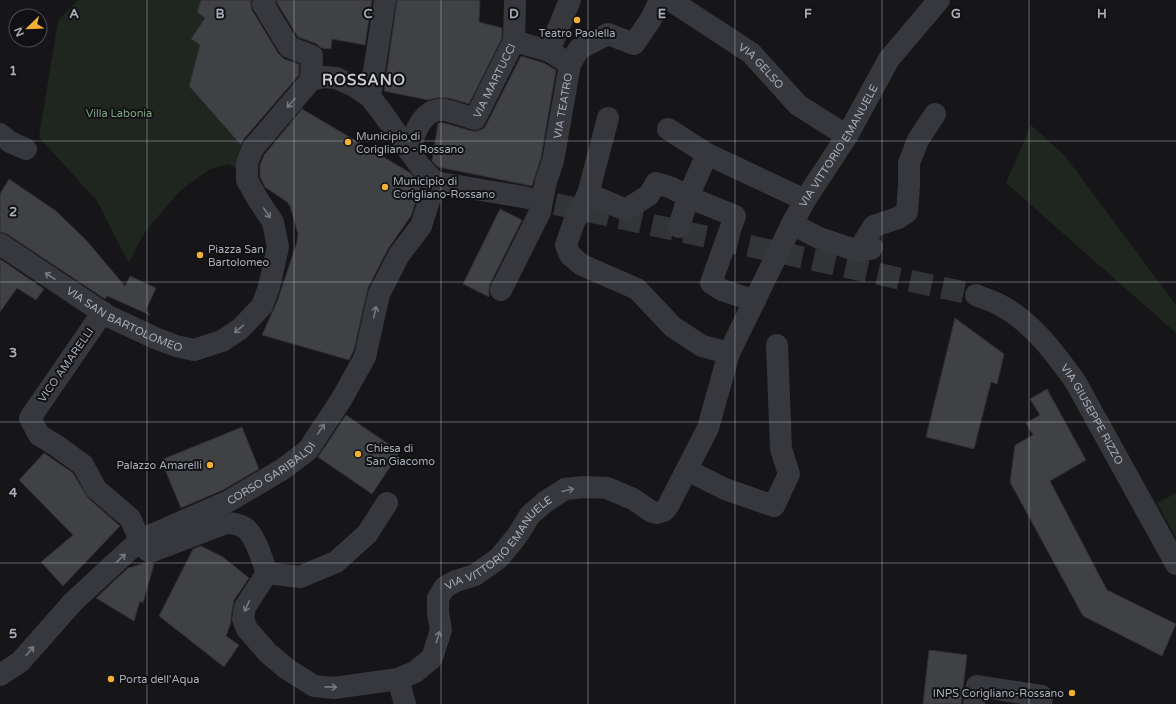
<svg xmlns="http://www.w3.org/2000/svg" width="1176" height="704" font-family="'Varela Round',sans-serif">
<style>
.green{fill:#1e261f}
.building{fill:#404145;stroke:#303034}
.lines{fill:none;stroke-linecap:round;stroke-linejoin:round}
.minor-tunnel{stroke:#333438;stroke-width:22;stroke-dasharray:22 11;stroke-linecap:butt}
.minor{stroke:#37383d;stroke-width:22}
.oneway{stroke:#757881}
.grid{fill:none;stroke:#a8adb8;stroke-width:1;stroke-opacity:0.55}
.poi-dot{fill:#f2b134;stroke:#111113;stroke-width:1.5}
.labels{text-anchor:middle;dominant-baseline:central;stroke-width:4;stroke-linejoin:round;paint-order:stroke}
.poi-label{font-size:11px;fill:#a8adb8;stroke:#111113;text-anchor:start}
.street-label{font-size:11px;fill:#a8adb8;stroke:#111113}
.park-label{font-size:11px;fill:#7fa381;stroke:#111113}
.district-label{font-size:15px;font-weight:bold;letter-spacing:1px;fill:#c9ccd4;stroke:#111113}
.grid-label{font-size:13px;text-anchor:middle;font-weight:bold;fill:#a8adb8;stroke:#111113;stroke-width:4;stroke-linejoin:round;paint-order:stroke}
</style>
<rect width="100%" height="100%" fill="#161618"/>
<g class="green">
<path d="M 78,0 L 201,0 L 197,12 L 205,18 L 191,39 L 200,45 L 189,86 L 244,149 L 236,169 L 229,164 L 210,169 L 180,191 L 147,229 L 137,246 L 129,263 L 97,201 L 39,137 L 58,21 Z"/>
<path d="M 1031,125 L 1065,156 L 1176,305 L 1176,333 L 1006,183 Z"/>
<path d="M 1176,493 L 1176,538 L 1157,503 Z"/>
</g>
<g class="building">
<path d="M 201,0 L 251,0 L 251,5 L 252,10 L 278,53 L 284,59 L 299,64 L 299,75 L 243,140 L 241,145 L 189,86 L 200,45 L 191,39 L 205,18 L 197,12 Z"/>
<path d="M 277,0 L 372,0 L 365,45 L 332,39 L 331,49 L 321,48 L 317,44 L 298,37 L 277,3 Z"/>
<path d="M 397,0 L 480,0 L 479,22 L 502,28 L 502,38 L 469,104 L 448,98 L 436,98 L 428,100 L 384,91 Z"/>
<path d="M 521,56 L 544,63 L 556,70 L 541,158 L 532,186 L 438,167 L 432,161 L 438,123 L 444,123 L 472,131 L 477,131 L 483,129 L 486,125 Z"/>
<path d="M 302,109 L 409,172 L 421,185 L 411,216 L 388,249 L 368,288 L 354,350 L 349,360 L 262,335 L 277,302 L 297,242 L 298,234 L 290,206 L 287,202 L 265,187 L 260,177 L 260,165 L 264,155 Z"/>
<path d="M 9,179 L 56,211 L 86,240 L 125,286 L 130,276 L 156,288 L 146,310 L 150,315 L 107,296 L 105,299 L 7,234 L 0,232 L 0,194 Z"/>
<path d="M 500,209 L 522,220 L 490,284 L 489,290 L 489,297 L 463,284 Z"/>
<path d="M 0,259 L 44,289 L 36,300 L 17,288 L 0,312 Z"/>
<path d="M 955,318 L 1004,354 L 997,384 L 991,382 L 974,449 L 926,437 Z"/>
<path d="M 1047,389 L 1086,460 L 1050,481 L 1107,590 L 1176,624 L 1162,656 L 1083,616 L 1010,482 L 1015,445 L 1033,435 L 1026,423 L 1040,415 L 1030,399 Z"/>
<path d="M 346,415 L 400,452 L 372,494 L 318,457 Z"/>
<path d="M 242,427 L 259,469 L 223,490 L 181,508 L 161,460 Z"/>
<path d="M 44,453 L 73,473 L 88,498 L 120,526 L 63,586 L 41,562 L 73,535 L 19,480 Z"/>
<path d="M 201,546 L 223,557 L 249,578 L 234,600 L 231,617 L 231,622 L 226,636 L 239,645 L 224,667 L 159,616 L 193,549 Z"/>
<path d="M 145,563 L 154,564 L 143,603 L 140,601 L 134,621 L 96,598 L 128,568 Z"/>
<path d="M 929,650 L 967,655 L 961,704 L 923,704 Z"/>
</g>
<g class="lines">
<path class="minor-tunnel" d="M 523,197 L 976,295"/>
<g class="minor">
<path d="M 265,0 L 263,4 L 289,47 L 312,56 L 311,80"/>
<path id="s1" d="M 670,0 L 751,53 L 798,105 L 847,136"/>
<path d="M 549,51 L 570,0"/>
<path d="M 570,64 L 579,49 L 608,34 L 634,44 L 651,19 L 660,0"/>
<path d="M 370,97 L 385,0"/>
<path d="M 608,118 L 588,194 L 574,222 L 566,245 L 570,255 L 582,265 L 637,289 L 673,327 L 702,346 L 729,353"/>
<path d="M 668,129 L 707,154 L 805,200"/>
<path d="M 0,134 L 10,142 L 26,149"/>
<path id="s2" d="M 409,151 C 414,134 422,107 445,110 C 454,112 465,116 475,119 L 514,41 L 515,0"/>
<path d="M 435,182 L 523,197"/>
<path d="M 588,194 L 626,210 L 649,195 L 656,183 L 672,188 L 688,197 L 735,216 L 711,283 L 722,290 L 755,301"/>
<path d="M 792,224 L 819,238 L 858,251 L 871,249 L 872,247"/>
<path d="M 679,227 L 688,197 L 707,154"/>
<path id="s3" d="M 0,244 L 108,316 L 155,338 L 176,346 L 194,350 L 222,341 L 240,329 L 262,306 L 269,287 L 278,247 L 273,222 L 257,198 L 247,180 L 247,163 L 253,148 L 311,80 L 324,77 L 336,78 L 354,86 L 370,97 L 381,111 L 420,166 L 435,182"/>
<path d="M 858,251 L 874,226 L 898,218 L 907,212 L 909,185 L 909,163 L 918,140 L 935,114"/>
<path id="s4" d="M 501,290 L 540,212 L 546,181 L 553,161 L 570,64 L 549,51 L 514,41"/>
<path id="s5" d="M 976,295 C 982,298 990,300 996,303 C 1030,319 1054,352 1075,381 L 1176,564"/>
<path d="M 103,312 L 30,418 L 39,435 L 57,446 L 83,465 L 96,489 L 130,518 L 140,540 L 146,549 L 150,552 L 226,523 C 233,523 239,524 245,528 C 256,536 262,560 267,573"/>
<path d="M 687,470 L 725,489 L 774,506 L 789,474 L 781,449 L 777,345"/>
<path id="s6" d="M 267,573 L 245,607 L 243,619 L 247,629 L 268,653 L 287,669 L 314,686 L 334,688 L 398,679 L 415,672 L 432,658 L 441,630 L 438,613 L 438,598 L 445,587 L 456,581 L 475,575 L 499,558 L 517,536 L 530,515 L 545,502 L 565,489 L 584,487 L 607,488 L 633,499 L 652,512 L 657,513 L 664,511 L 668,506 L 708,428 L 729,353 L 792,224 L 805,200 L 847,136 L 889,59 L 939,0"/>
<path d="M 267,573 L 300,577 L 336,562 L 367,534 L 387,503"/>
<path id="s7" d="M 0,675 L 20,662 L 73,602 L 140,540 L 229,501 L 283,469 L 308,450 L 341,400 L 365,357 L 379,294 L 399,255 L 421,226 L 435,182"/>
<path d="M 398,679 L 405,704"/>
<path d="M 974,704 L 977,686 L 1042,696 L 1041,704"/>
</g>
</g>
<defs><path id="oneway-shaft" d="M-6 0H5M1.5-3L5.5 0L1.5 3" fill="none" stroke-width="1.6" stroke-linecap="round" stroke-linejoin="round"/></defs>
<g class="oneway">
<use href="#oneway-shaft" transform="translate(291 103) rotate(131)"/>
<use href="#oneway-shaft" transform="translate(267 213) rotate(56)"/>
<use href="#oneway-shaft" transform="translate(50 276) rotate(-147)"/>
<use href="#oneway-shaft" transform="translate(375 312) rotate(-78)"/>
<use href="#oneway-shaft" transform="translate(239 329) rotate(140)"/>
<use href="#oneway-shaft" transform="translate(321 429) rotate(-56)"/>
<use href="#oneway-shaft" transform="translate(568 490) rotate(-14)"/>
<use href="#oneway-shaft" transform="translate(121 558) rotate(-43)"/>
<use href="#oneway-shaft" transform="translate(247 606) rotate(114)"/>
<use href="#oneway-shaft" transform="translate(438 637) rotate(-73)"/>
<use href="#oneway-shaft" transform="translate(30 651) rotate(-49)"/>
<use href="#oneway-shaft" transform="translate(331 687) rotate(1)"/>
</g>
<path class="grid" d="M 147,0 L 147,704M 294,0 L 294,704M 441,0 L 441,704M 588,0 L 588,704M 735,0 L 735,704M 882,0 L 882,704M 1029,0 L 1029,704M 0,141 L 1176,141M 0,282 L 1176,282M 0,422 L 1176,422M 0,563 L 1176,563"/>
<g class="poi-dot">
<circle cx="577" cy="20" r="4"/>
<circle cx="348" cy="142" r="4"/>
<circle cx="385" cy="187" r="4"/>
<circle cx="200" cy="255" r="4"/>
<circle cx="358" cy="454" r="4"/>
<circle cx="210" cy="465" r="4"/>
<circle cx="111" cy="679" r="4"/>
<circle cx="1072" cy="693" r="4"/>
</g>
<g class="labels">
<g class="poi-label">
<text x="577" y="33" text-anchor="middle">Teatro Paolella</text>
<text x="356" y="136">Municipio di<tspan x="356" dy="13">Corigliano - Rossano</tspan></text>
<text x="393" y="181">Municipio di<tspan x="393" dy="13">Corigliano-Rossano</tspan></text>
<text x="208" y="249">Piazza San<tspan x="208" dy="13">Bartolomeo</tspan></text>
<text x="366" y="448">Chiesa di<tspan x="366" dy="13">San Giacomo</tspan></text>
<text x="202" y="465" text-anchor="end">Palazzo Amarelli</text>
<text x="119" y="679">Porta dell'Aqua</text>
<text x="1064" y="693" text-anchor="end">INPS Corigliano-Rossano</text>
</g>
<g class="street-label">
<text stroke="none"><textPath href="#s1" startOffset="113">VIA GELSO</textPath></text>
<text stroke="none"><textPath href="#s2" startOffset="134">VIA MARTUCCI</textPath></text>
<text stroke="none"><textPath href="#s4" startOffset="196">VIA TEATRO</textPath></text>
<text stroke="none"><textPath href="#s6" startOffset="1023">VIA VITTORIO EMANUELE</textPath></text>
<text stroke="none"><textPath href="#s3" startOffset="146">VIA SAN BARTOLOMEO</textPath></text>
<text transform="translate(66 365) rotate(-55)">VICO AMARELLI</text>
<text stroke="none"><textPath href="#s5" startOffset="171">VIA GIUSEPPE RIZZO</textPath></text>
<text stroke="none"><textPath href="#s7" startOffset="343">CORSO GARIBALDI</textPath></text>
<text stroke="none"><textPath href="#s6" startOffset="423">VIA VITTORIO EMANUELE</textPath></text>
</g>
<g class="park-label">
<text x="119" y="113">Villa Labonia</text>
</g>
<g class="district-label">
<text x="364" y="80">ROSSANO</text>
</g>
</g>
<g class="grid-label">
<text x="74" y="18">A</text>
<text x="220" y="18">B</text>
<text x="368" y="18">C</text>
<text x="514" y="18">D</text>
<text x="662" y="18">E</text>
<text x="808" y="18">F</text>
<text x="956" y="18">G</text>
<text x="1102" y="18">H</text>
<text x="13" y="75">1</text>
<text x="13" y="216">2</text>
<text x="13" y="357">3</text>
<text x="13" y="497">4</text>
<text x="13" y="638">5</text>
</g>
<g transform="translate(28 28) rotate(247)"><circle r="19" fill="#111113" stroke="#4d4f55"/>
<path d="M0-3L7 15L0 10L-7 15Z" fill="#f2b134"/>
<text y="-6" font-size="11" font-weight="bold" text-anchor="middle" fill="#a8adb8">N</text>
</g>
</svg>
